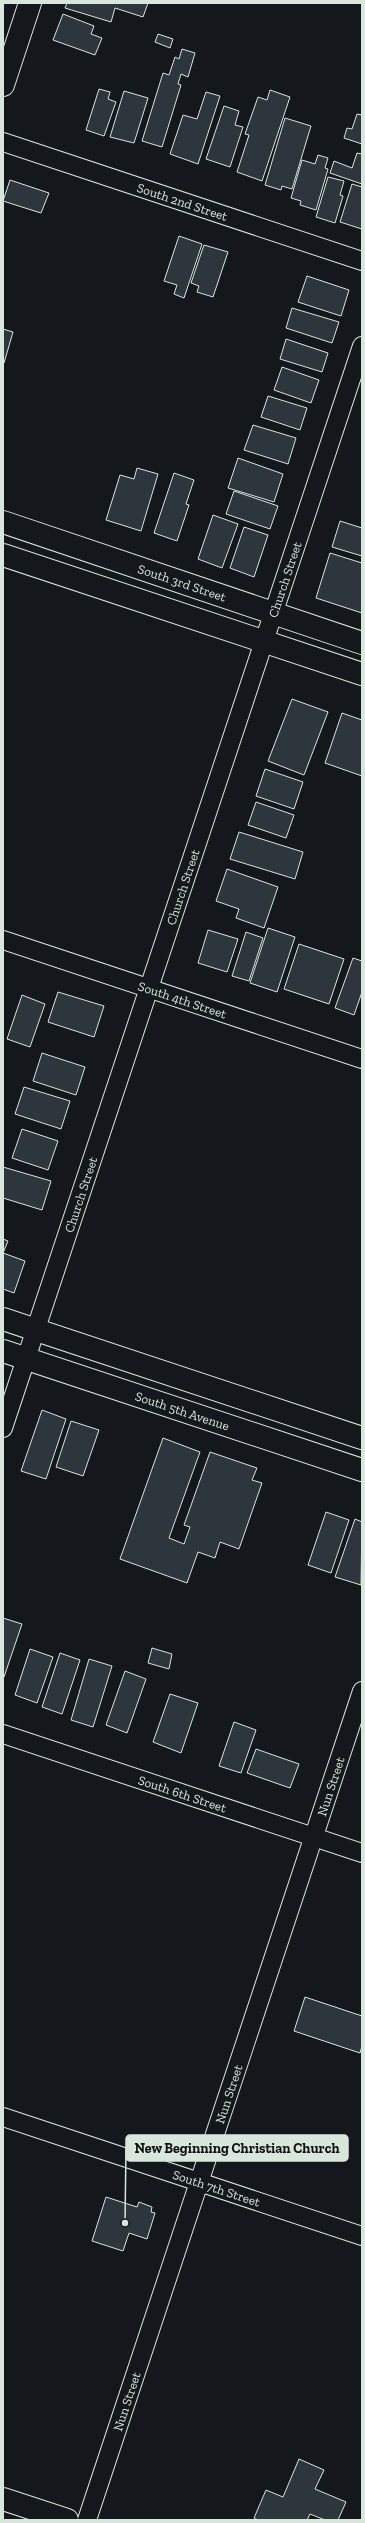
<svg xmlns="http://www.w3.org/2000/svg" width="365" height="2523" font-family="'Zilla Slab',serif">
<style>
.building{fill:#2c363c;stroke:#d8e6dc}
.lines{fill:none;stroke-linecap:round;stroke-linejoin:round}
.street-casing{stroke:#d8e6dc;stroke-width:20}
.secondary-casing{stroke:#d8e6dc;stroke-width:24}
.primary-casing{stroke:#d8e6dc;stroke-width:24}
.street{stroke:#14181c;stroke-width:18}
.secondary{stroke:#14181c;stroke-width:22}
.primary{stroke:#14181c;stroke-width:22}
.labels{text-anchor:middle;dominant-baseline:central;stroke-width:3;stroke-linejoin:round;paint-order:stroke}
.street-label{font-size:13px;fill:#d8e6dc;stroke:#14181c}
.leader{fill:none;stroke:#d8e6dc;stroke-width:1.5}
.callout-dot{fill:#d8e6dc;stroke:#14181c;stroke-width:1.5}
.callout{fill:#d8e6dc;stroke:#d8e6dc;stroke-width:1.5}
.callout-label{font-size:14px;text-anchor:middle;font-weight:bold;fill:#111}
</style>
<rect width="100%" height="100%" fill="#14181c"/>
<g class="building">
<path d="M 67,3 L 148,3 L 143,17 L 115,8 L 111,22 L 65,8 Z"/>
<path d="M 63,14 L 94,26 L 91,34 L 102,38 L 95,55 L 53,40 Z"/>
<path d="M 158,34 L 173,39 L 170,48 L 155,42 Z"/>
<path d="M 182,49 L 195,53 L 188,77 L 181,74 L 178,84 L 181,85 L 162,147 L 142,141 L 163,73 L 169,75 L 175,57 L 179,59 Z"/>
<path d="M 99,89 L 110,92 L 108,99 L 116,102 L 104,136 L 86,130 Z"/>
<path d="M 270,90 L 290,97 L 262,181 L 237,172 L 249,135 L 245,134 L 258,97 L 267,100 Z"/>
<path d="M 124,91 L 148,98 L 134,143 L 110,137 Z"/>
<path d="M 206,92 L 220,96 L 198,164 L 170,154 L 183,115 L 197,119 Z"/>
<path d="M 224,106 L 239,111 L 235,125 L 243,127 L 230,167 L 206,159 Z"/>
<path d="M 357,114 L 362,115 L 362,144 L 344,138 L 347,128 L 352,129 Z"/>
<path d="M 285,118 L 311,126 L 292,189 L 282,186 L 281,190 L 265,185 Z"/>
<path d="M 357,153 L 362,154 L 362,184 L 330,173 L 334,161 L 352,168 Z"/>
<path d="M 318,155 L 328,158 L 325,168 L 328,169 L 316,210 L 300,205 L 301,201 L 291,198 L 302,160 L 315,164 Z"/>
<path d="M 328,177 L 344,181 L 340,195 L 343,196 L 335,223 L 316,217 Z"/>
<path d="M 10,180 L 49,193 L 41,213 L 3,201 Z"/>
<path d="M 352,184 L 362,187 L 362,229 L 340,222 Z"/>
<path d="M 179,236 L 202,244 L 184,298 L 174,294 L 177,285 L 164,281 Z"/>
<path d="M 204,245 L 228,252 L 213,297 L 197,292 L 199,286 L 191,283 Z"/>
<path d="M 307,276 L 349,290 L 341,316 L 298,302 Z"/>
<path d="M 292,308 L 339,322 L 332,343 L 286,328 Z"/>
<path d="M 3,329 L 13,332 L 4,363 L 3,363 Z"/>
<path d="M 286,339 L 328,353 L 322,372 L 280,359 Z"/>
<path d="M 282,367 L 319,380 L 311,403 L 274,390 Z"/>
<path d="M 268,396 L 307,408 L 300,430 L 261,417 Z"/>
<path d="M 253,425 L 296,438 L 288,464 L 244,450 Z"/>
<path d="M 238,458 L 283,474 L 274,502 L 228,488 Z"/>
<path d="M 137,468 L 158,474 L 141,531 L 106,520 L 120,475 L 134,479 Z"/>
<path d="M 174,473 L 194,480 L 186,504 L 189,505 L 177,541 L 154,533 Z"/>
<path d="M 234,491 L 278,506 L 270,529 L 226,514 Z"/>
<path d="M 213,515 L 238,524 L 222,568 L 198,559 Z"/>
<path d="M 340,521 L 362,528 L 362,556 L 332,547 Z"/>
<path d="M 244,527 L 268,535 L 254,577 L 230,568 Z"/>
<path d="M 330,553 L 362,563 L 362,613 L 316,598 Z"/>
<path d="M 292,699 L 328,712 L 304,775 L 268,761 Z"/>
<path d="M 342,713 L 362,720 L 362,776 L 325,763 Z"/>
<path d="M 265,769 L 303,782 L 294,809 L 256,796 Z"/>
<path d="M 256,802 L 294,815 L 286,838 L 248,825 Z"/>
<path d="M 239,832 L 303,852 L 295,879 L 230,859 Z"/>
<path d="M 227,869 L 278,887 L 264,928 L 236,918 L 239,909 L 216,901 Z"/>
<path d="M 268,928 L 295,937 L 277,992 L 250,983 Z"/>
<path d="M 208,930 L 238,939 L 227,972 L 198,963 Z"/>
<path d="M 246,932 L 263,938 L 249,981 L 232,976 Z"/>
<path d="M 299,944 L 344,959 L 329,1004 L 284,989 Z"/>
<path d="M 353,958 L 362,961 L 362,992 L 354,1015 L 335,1008 Z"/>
<path d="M 58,992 L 104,1006 L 94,1037 L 48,1022 Z"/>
<path d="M 22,995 L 45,1004 L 30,1047 L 7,1039 Z"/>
<path d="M 42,1053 L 85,1067 L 76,1095 L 33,1081 Z"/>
<path d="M 24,1087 L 70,1101 L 61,1129 L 15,1114 Z"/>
<path d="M 22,1129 L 58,1141 L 48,1170 L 12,1158 Z"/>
<path d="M 3,1167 L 51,1181 L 42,1210 L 3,1198 Z"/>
<path d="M 3,1239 L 8,1241 L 3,1253 L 25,1261 L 14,1293 L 3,1289 Z"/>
<path d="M 42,1410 L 66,1419 L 46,1479 L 21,1471 Z"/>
<path d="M 71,1421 L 99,1430 L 83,1476 L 56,1467 Z"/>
<path d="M 163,1438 L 200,1452 L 169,1538 L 184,1544 L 190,1527 L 184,1525 L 210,1452 L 257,1468 L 252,1480 L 262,1483 L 239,1549 L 220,1542 L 215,1558 L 198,1552 L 187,1583 L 120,1559 Z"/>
<path d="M 326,1512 L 349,1520 L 331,1573 L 308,1565 Z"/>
<path d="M 355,1519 L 362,1522 L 361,1585 L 335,1577 Z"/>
<path d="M 3,1618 L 22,1624 L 4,1677 L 3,1677 Z"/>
<path d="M 152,1648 L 172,1654 L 169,1669 L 148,1663 Z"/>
<path d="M 30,1649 L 53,1657 L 37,1703 L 15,1695 Z"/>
<path d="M 60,1653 L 80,1660 L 62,1714 L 42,1707 Z"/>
<path d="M 89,1659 L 112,1666 L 93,1727 L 71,1720 Z"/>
<path d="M 125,1671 L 146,1679 L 127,1733 L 106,1725 Z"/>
<path d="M 170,1694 L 198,1703 L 181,1753 L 153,1742 Z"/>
<path d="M 234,1722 L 256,1730 L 241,1773 L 219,1766 Z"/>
<path d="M 256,1749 L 299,1764 L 290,1788 L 247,1773 Z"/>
<path d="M 305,1997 L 362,2016 L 362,2046 L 360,2053 L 294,2031 Z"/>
<path d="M 106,2197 L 137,2207 L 139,2202 L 152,2207 L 151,2212 L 155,2213 L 147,2239 L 129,2233 L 123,2251 L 92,2241 Z"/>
<path d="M 299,2459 L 324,2470 L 315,2489 L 346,2502 L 338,2520 L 325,2520 L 310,2514 L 307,2520 L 258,2520 L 254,2518 L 266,2490 L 283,2497 Z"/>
</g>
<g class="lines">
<g class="street-casing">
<g id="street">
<path id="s1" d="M 3,142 L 362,261"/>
<path id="s2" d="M 3,940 L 362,1059"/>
<path id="s3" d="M 3,1428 L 362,346"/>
<path id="s4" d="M 3,1734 L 362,1853"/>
<path id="s5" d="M 3,2117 L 362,2236"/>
<path id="s6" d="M 87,2520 L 362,1691"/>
</g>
</g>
<g class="secondary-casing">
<g id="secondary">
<path d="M 3,85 L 30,3"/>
<path d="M 3,1319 L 362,1438"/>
<path id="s7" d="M 3,1351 L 362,1470"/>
<path d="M 3,2499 L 67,2520"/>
</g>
</g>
<g class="primary-casing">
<g id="primary">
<path id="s8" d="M 3,522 L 362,643"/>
<path d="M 3,555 L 362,674"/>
</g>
</g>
<use href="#street" class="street"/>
<use href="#secondary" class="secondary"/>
<use href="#primary" class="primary"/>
</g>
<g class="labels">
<g class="street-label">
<text stroke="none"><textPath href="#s1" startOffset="189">South 2nd Street</textPath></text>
<text stroke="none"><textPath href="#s3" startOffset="894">Church Street</textPath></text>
<text stroke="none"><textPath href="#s8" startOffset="189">South 3rd Street</textPath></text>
<text stroke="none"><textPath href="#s3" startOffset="570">Church Street</textPath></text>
<text stroke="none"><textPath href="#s2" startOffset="189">South 4th Street</textPath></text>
<text stroke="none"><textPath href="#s3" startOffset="246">Church Street</textPath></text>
<text stroke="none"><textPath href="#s7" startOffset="189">South 5th Avenue</textPath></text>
<text stroke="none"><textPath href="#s6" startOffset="773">Nun Street</textPath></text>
<text stroke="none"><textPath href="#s4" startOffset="189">South 6th Street</textPath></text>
<text stroke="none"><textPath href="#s6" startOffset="449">Nun Street</textPath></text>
<text stroke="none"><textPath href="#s5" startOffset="225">South 7th Street</textPath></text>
<text stroke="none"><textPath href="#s6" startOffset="125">Nun Street</textPath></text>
</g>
</g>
<path class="leader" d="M125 2223L126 2148"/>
<circle class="callout-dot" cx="125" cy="2223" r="4"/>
<rect class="callout" x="126" y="2135" width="222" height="26" rx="4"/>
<g class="callout-label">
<text x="237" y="2153">New Beginning Christian Church</text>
</g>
<rect width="365" height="2523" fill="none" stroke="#d8e6dc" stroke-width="8"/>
</svg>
